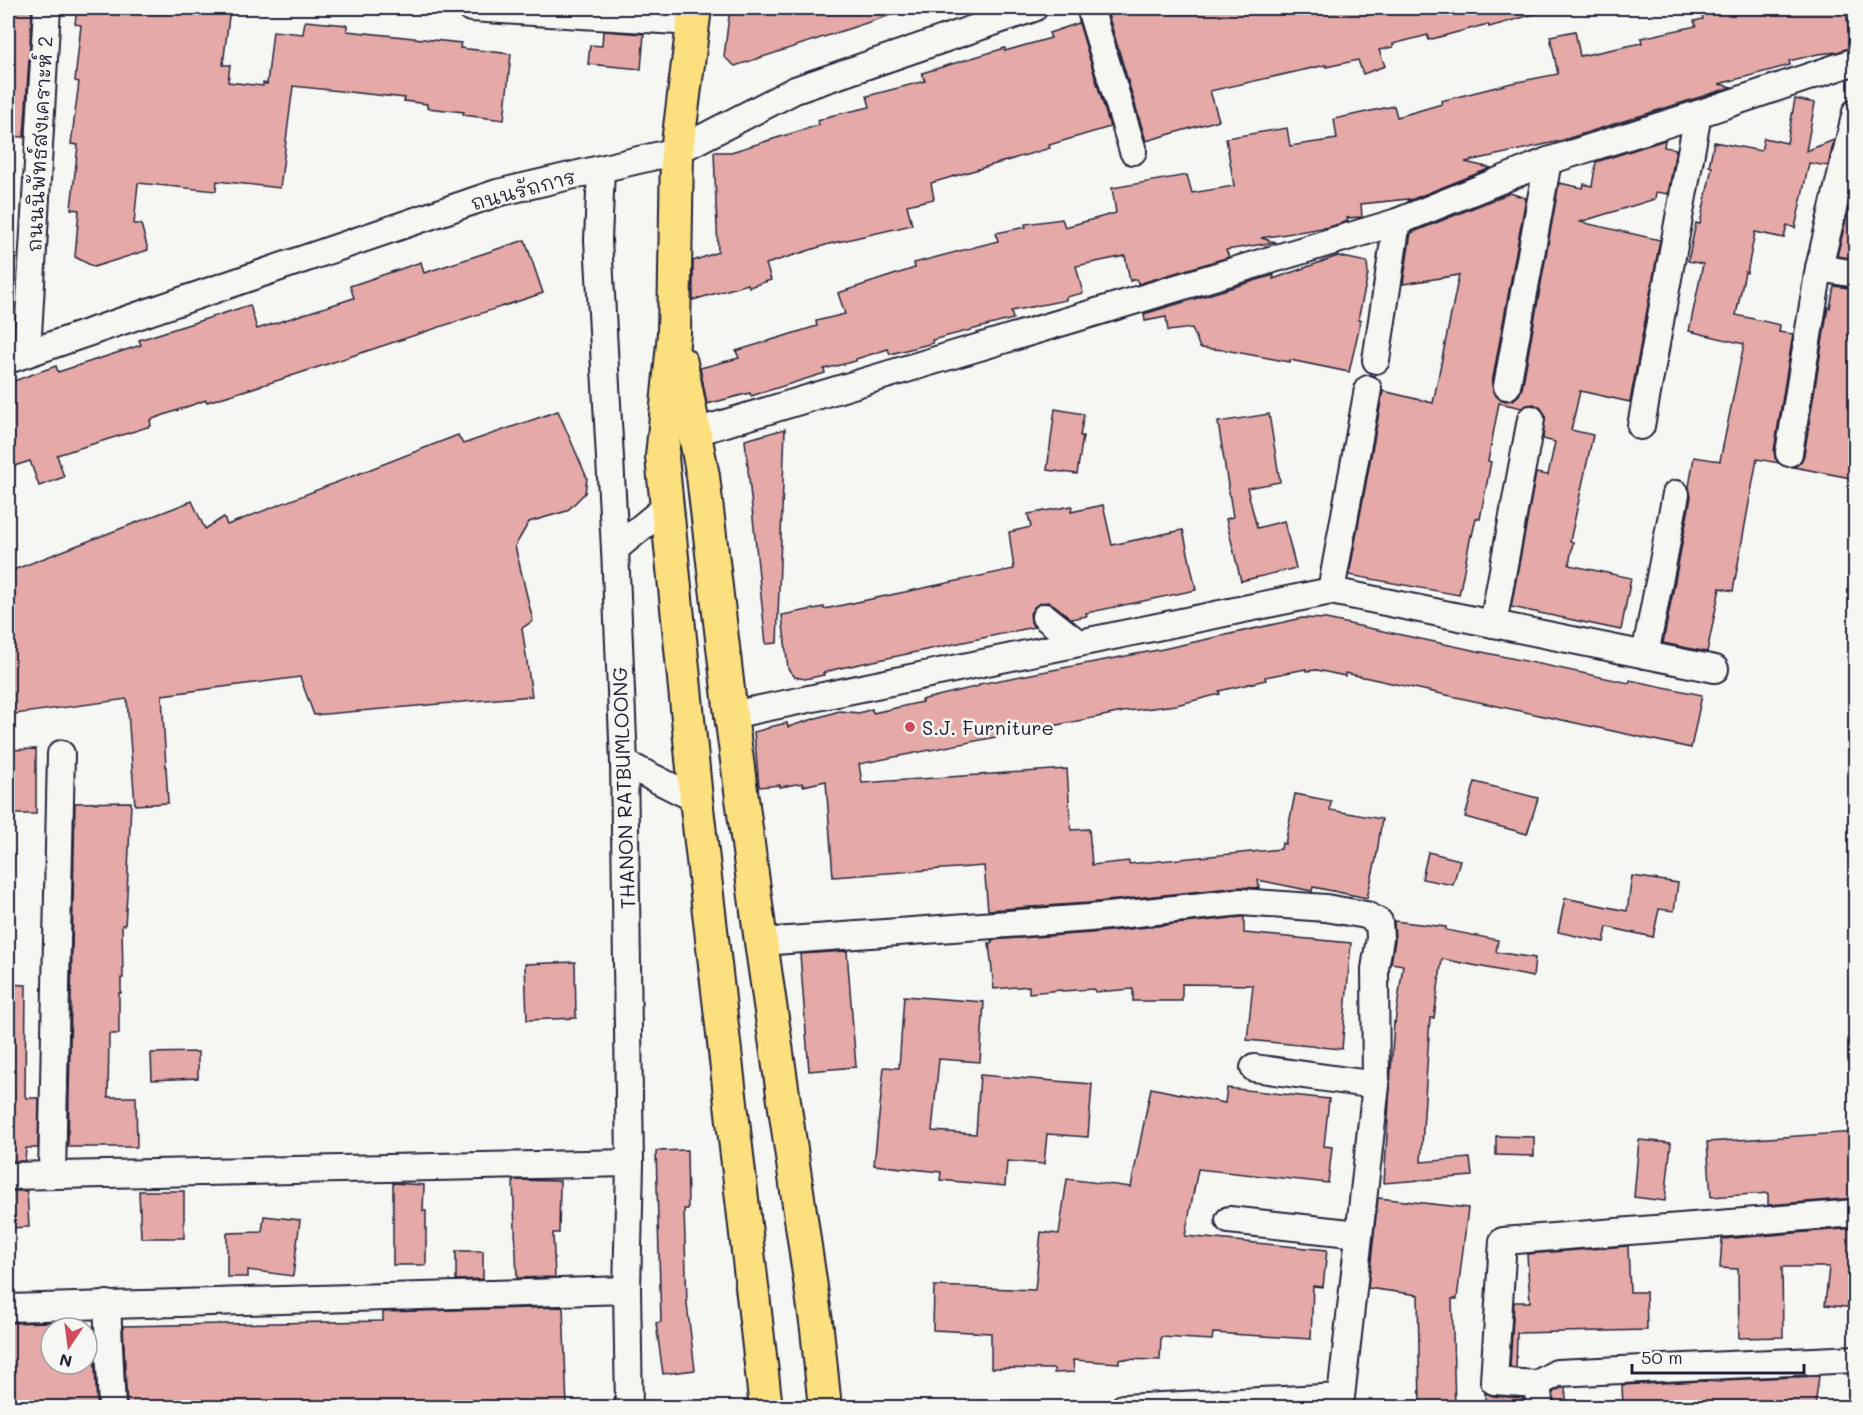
<svg xmlns="http://www.w3.org/2000/svg" width="1863" height="1415" font-family="Mali,'Playpen Sans Thai',sans-serif">
<style>
.building{fill:#e5aaa7;stroke:#22223b;stroke-width:1.5}
.lines{fill:none;stroke-linecap:round;stroke-linejoin:round}
.minor-casing{stroke:#22223b;stroke-width:30}
.major-casing{stroke:#22223b;stroke-width:36}
.minor{stroke:#f6f6f2;stroke-width:26}
.major{stroke:#fce080;stroke-width:32}
.poi-dot{fill:#d1495b;stroke:#f6f6f2;stroke-width:2}
.labels{text-anchor:middle;dominant-baseline:central;stroke-width:5;stroke-linejoin:round;paint-order:stroke}
.street-label{font-size:20px;fill:#22223b;stroke:#f6f6f2}
.poi-label{font-size:20px;fill:#22223b;stroke:#f6f6f2;text-anchor:start}
</style>
<rect width="100%" height="100%" fill="#f6f6f2"/>
<filter id="ink" filterUnits="userSpaceOnUse"><feTurbulence type="fractalNoise" baseFrequency=".0167" numOctaves="2"/><feDisplacementMap in="SourceGraphic" scale="12" xChannelSelector="R" yChannelSelector="G"/><feConvolveMatrix kernelMatrix="1 2 1 2 8 2 1 2 1" color-interpolation-filters="sRGB"/></filter>
<g filter="url(#ink)">
<g class="building">
<path d="M 8,8 L 30,8 L 30,11 L 32,12 L 24,137 L 8,136 Z"/>
<path d="M 77,8 L 230,8 L 223,65 L 230,65 L 228,82 L 263,86 L 263,83 L 267,84 L 273,31 L 303,34 L 305,21 L 347,25 L 347,31 L 461,43 L 460,48 L 511,54 L 504,120 L 463,115 L 464,112 L 427,108 L 427,104 L 404,101 L 405,98 L 293,86 L 280,188 L 217,181 L 216,191 L 138,183 L 134,224 L 141,224 L 148,250 L 94,267 L 75,257 L 79,210 L 71,209 L 78,145 L 71,144 L 79,82 L 75,81 L 81,25 L 75,24 Z"/>
<path d="M 730,8 L 902,8 L 903,11 L 735,66 L 724,57 Z"/>
<path d="M 1118,8 L 1537,8 L 1538,13 L 1489,27 L 1488,24 L 1428,40 L 1428,35 L 1393,44 L 1393,47 L 1379,50 L 1385,66 L 1363,74 L 1358,60 L 1326,67 L 1326,65 L 1210,91 L 1219,120 L 1146,141 L 1107,11 Z"/>
<path d="M 1700,8 L 1845,8 L 1852,47 L 1837,52 L 1818,54 L 1789,61 L 1790,65 L 1719,84 L 1732,87 L 1560,141 L 1465,162 L 1491,168 L 1408,201 L 1409,199 L 1361,204 L 1362,217 L 1347,218 L 1348,221 L 1329,227 L 1261,238 L 1276,242 L 1226,250 L 1229,257 L 1138,284 L 1137,279 L 1130,281 L 1125,256 L 1076,266 L 1083,293 L 1066,297 L 1066,300 L 1011,311 L 1013,319 L 932,340 L 933,343 L 890,354 L 888,349 L 856,359 L 856,361 L 824,369 L 825,373 L 751,396 L 750,393 L 707,404 L 700,368 L 739,358 L 736,351 L 817,326 L 816,321 L 845,314 L 838,293 L 915,268 L 914,263 L 998,241 L 996,233 L 1026,227 L 1025,224 L 1062,219 L 1065,227 L 1116,213 L 1112,188 L 1187,175 L 1192,193 L 1234,186 L 1226,138 L 1287,128 L 1290,146 L 1337,139 L 1334,119 L 1394,106 L 1397,117 L 1442,104 L 1441,101 L 1512,83 L 1558,74 L 1550,36 L 1575,31 L 1580,56 L 1642,43 L 1641,38 L 1696,26 L 1694,21 L 1703,19 Z"/>
<path d="M 1079,23 L 1110,127 L 1049,145 L 1050,148 L 931,183 L 934,199 L 907,205 L 912,225 L 829,244 L 766,264 L 771,280 L 749,287 L 748,284 L 693,300 L 693,261 L 718,252 L 714,152 L 731,152 L 819,125 L 818,121 L 830,116 L 870,107 L 867,96 L 925,81 L 922,73 L 1005,48 L 1005,51 L 1051,38 L 1049,33 Z"/>
<path d="M 603,31 L 644,34 L 641,69 L 588,64 L 590,45 L 602,46 Z"/>
<path d="M 1795,99 L 1815,103 L 1806,151 L 1834,140 L 1828,166 L 1809,163 L 1795,228 L 1787,225 L 1784,238 L 1755,232 L 1747,273 L 1745,272 L 1736,315 L 1780,325 L 1779,332 L 1793,334 L 1774,451 L 1775,458 L 1779,463 L 1757,459 L 1733,591 L 1720,588 L 1707,652 L 1663,643 L 1691,497 L 1689,487 L 1694,457 L 1720,461 L 1744,344 L 1689,331 L 1703,264 L 1688,261 L 1696,223 L 1700,224 L 1712,167 L 1709,166 L 1714,142 L 1761,151 L 1764,138 L 1787,143 Z"/>
<path d="M 1665,140 L 1664,147 L 1676,149 L 1668,194 L 1656,192 L 1655,199 L 1580,222 L 1660,240 L 1630,402 L 1580,391 L 1571,430 L 1593,435 L 1570,541 L 1573,542 L 1569,565 L 1631,578 L 1621,630 L 1511,607 L 1536,473 L 1548,475 L 1555,442 L 1543,439 L 1545,415 L 1541,408 L 1534,404 L 1527,405 L 1522,408 L 1499,403 L 1488,461 L 1491,462 L 1480,519 L 1476,518 L 1472,536 L 1471,535 L 1459,595 L 1349,575 L 1383,391 L 1433,403 L 1459,275 L 1403,284 L 1411,233 L 1510,193 L 1526,198 L 1492,383 L 1493,392 L 1498,398 L 1505,401 L 1513,400 L 1519,395 L 1522,389 L 1559,183 L 1583,188 L 1584,184 L 1592,186 L 1596,162 Z"/>
<path d="M 1849,208 L 1856,209 L 1856,259 L 1837,256 Z"/>
<path d="M 525,240 L 543,293 L 279,380 L 207,402 L 206,400 L 150,420 L 151,426 L 57,455 L 64,477 L 39,486 L 30,461 L 8,468 L 8,383 L 56,366 L 58,372 L 141,345 L 139,340 L 250,305 L 257,329 L 354,298 L 350,286 L 421,262 L 424,273 Z"/>
<path d="M 1338,256 L 1367,262 L 1368,274 L 1358,320 L 1361,320 L 1349,372 L 1290,360 L 1290,362 L 1225,350 L 1200,348 L 1192,328 L 1168,331 L 1166,317 L 1145,321 L 1144,314 L 1274,275 L 1273,279 Z"/>
<path d="M 1834,286 L 1856,289 L 1856,479 L 1794,467 L 1801,462 L 1804,455 L 1828,307 L 1830,308 Z"/>
<path d="M 1055,409 L 1084,414 L 1080,436 L 1083,436 L 1077,474 L 1047,470 Z"/>
<path d="M 558,411 L 587,478 L 585,493 L 567,511 L 529,522 L 515,546 L 533,621 L 522,628 L 532,696 L 314,715 L 300,677 L 162,695 L 168,803 L 135,805 L 127,699 L 8,715 L 8,572 L 192,501 L 205,529 L 224,517 L 227,525 L 458,435 L 463,444 Z"/>
<path d="M 1269,414 L 1280,482 L 1247,488 L 1257,528 L 1284,521 L 1296,568 L 1241,581 L 1226,519 L 1233,517 L 1218,422 Z"/>
<path d="M 785,429 L 777,643 L 766,644 L 745,440 Z"/>
<path d="M 1103,505 L 1112,545 L 1183,530 L 1196,590 L 1086,613 L 1087,616 L 1072,619 L 1054,605 L 1048,602 L 1040,603 L 1034,607 L 1030,614 L 1031,622 L 1034,627 L 836,669 L 823,673 L 824,675 L 805,679 L 795,677 L 788,669 L 782,615 L 824,607 L 824,609 L 1014,569 L 1009,532 L 1031,527 L 1028,514 L 1072,506 L 1071,512 Z"/>
<path d="M 1302,618 L 1326,619 L 1629,683 L 1630,680 L 1702,695 L 1691,748 L 1345,673 L 1345,676 L 1317,670 L 1306,671 L 1306,669 L 1265,677 L 1266,680 L 1219,691 L 1220,694 L 1176,705 L 1128,711 L 859,764 L 862,783 L 1067,769 L 1071,830 L 1089,829 L 1092,865 L 1129,861 L 1129,864 L 1281,849 L 1282,843 L 1285,844 L 1295,794 L 1331,801 L 1330,810 L 1382,819 L 1376,859 L 1367,898 L 1313,887 L 1312,891 L 1258,880 L 1259,888 L 1239,887 L 1088,903 L 988,910 L 984,866 L 833,877 L 826,781 L 803,786 L 802,783 L 780,787 L 780,785 L 759,787 L 754,732 L 769,728 L 769,727 L 787,723 L 788,727 L 839,711 L 859,713 L 872,709 L 873,713 L 922,702 L 921,700 L 979,686 L 979,684 L 1163,649 Z"/>
<path d="M 36,749 L 36,814 L 8,814 L 8,750 Z"/>
<path d="M 1475,782 L 1538,798 L 1527,834 L 1465,817 Z"/>
<path d="M 131,802 L 127,894 L 125,925 L 122,925 L 123,978 L 121,978 L 121,993 L 119,993 L 119,1034 L 109,1034 L 108,1097 L 136,1097 L 137,1147 L 68,1147 L 75,803 Z"/>
<path d="M 1428,852 L 1460,860 L 1453,885 L 1422,879 Z"/>
<path d="M 1632,876 L 1678,883 L 1674,911 L 1659,909 L 1653,937 L 1607,927 L 1604,942 L 1558,932 L 1565,898 L 1627,911 Z"/>
<path d="M 1241,917 L 1244,917 L 1244,933 L 1351,943 L 1342,1049 L 1247,1040 L 1253,985 L 1182,984 L 1182,1001 L 1133,1001 L 1133,989 L 1095,992 L 1094,989 L 1062,991 L 1061,990 L 1029,993 L 1029,986 L 994,989 L 989,943 L 992,943 L 991,940 L 1091,933 Z"/>
<path d="M 1394,921 L 1446,927 L 1446,930 L 1498,940 L 1496,952 L 1535,958 L 1533,977 L 1442,959 L 1434,1018 L 1430,1018 L 1421,1162 L 1470,1158 L 1472,1176 L 1384,1183 L 1394,1022 L 1395,1023 L 1403,965 L 1391,963 L 1395,940 Z"/>
<path d="M 847,951 L 856,1067 L 809,1071 L 800,954 Z"/>
<path d="M 575,962 L 576,1018 L 527,1020 L 525,964 Z"/>
<path d="M 8,984 L 26,985 L 25,1095 L 26,1098 L 39,1098 L 38,1148 L 26,1148 L 25,1161 L 8,1161 Z"/>
<path d="M 904,996 L 984,1002 L 980,1062 L 939,1059 L 932,1131 L 976,1134 L 980,1075 L 1092,1084 L 1088,1137 L 1047,1134 L 1044,1164 L 1007,1161 L 1005,1186 L 940,1180 L 941,1172 L 874,1165 L 884,1067 L 899,1068 Z"/>
<path d="M 198,1052 L 198,1078 L 152,1080 L 151,1053 Z"/>
<path d="M 1151,1088 L 1225,1103 L 1227,1088 L 1329,1099 L 1324,1146 L 1332,1147 L 1328,1183 L 1198,1169 L 1185,1236 L 1327,1250 L 1323,1287 L 1313,1286 L 1311,1339 L 1213,1333 L 1212,1340 L 1161,1337 L 1160,1360 L 1119,1359 L 1119,1363 L 1073,1360 L 1074,1372 L 1054,1373 L 1054,1369 L 991,1368 L 991,1333 L 933,1330 L 934,1286 L 1035,1290 L 1041,1232 L 1059,1234 L 1067,1179 L 1131,1187 Z"/>
<path d="M 1856,1132 L 1856,1198 L 1768,1205 L 1768,1193 L 1711,1197 L 1707,1142 Z"/>
<path d="M 1496,1136 L 1534,1137 L 1534,1156 L 1496,1155 Z"/>
<path d="M 1639,1140 L 1671,1143 L 1665,1201 L 1634,1197 Z"/>
<path d="M 687,1150 L 688,1209 L 684,1209 L 687,1304 L 695,1370 L 663,1374 L 656,1323 L 661,1322 L 656,1151 Z"/>
<path d="M 513,1180 L 560,1181 L 559,1233 L 553,1233 L 555,1277 L 517,1278 Z"/>
<path d="M 393,1183 L 424,1185 L 423,1211 L 426,1211 L 426,1265 L 393,1265 Z"/>
<path d="M 8,1191 L 27,1191 L 29,1227 L 8,1228 Z"/>
<path d="M 139,1191 L 184,1191 L 184,1238 L 141,1238 Z"/>
<path d="M 1378,1198 L 1468,1208 L 1457,1299 L 1452,1299 L 1455,1407 L 1420,1407 L 1418,1295 L 1368,1288 Z"/>
<path d="M 264,1216 L 300,1220 L 293,1276 L 248,1270 L 248,1277 L 227,1277 L 227,1233 L 262,1232 Z"/>
<path d="M 1856,1228 L 1856,1308 L 1825,1305 L 1829,1267 L 1782,1267 L 1783,1337 L 1739,1338 L 1738,1269 L 1720,1268 L 1722,1239 Z"/>
<path d="M 1628,1246 L 1630,1292 L 1646,1292 L 1647,1330 L 1517,1333 L 1516,1368 L 1510,1367 L 1514,1302 L 1530,1302 L 1527,1254 Z"/>
<path d="M 456,1251 L 483,1251 L 483,1279 L 456,1280 Z"/>
<path d="M 563,1307 L 567,1407 L 127,1407 L 123,1326 L 383,1321 L 383,1312 Z"/>
<path d="M 51,1322 L 51,1365 L 87,1365 L 87,1327 L 93,1327 L 97,1407 L 9,1407 L 8,1323 Z"/>
<path d="M 1819,1376 L 1815,1407 L 1623,1407 L 1622,1385 L 1702,1381 L 1722,1382 L 1722,1380 Z"/>
<path d="M 1561,1388 L 1565,1388 L 1567,1407 L 1555,1407 L 1553,1392 Z"/>
<path d="M 1485,1393 L 1493,1396 L 1524,1398 L 1525,1407 L 1485,1407 Z"/>
</g>
<g class="lines">
<g class="minor-casing">
<g id="minor">
<path d="M 471,8 L 693,22"/>
<path d="M 1090,8 L 1133,151"/>
<path d="M 601,169 L 598,240 L 615,549 L 624,763 L 630,1163 L 627,1290 L 629,1408"/>
<path d="M 1819,268 L 1856,274"/>
<path d="M 27,352 L 47,8"/>
<path d="M 8,360 L 497,193 L 677,151 L 795,90 L 1034,8"/>
<path d="M 1376,360 L 1397,222"/>
<path d="M 1507,386 L 1548,161"/>
<path d="M 1641,426 L 1698,114"/>
<path d="M 696,432 L 1397,222 L 1548,161 L 1698,114 L 1856,61"/>
<path d="M 1789,453 L 1819,268 L 1856,112"/>
<path d="M 615,549 L 666,507"/>
<path d="M 1331,591 L 1368,389"/>
<path d="M 1045,617 L 1078,643"/>
<path d="M 1493,624 L 1531,419"/>
<path d="M 1645,655 L 1676,494"/>
<path d="M 731,715 L 1331,591 L 1715,669"/>
<path d="M 624,763 L 696,799"/>
<path d="M 761,942 L 1089,918 L 1241,902 L 1326,908 L 1366,915 L 1379,922 L 1380,938 L 1375,969 L 1376,1085 L 1341,1397 L 1123,1408"/>
<path d="M 1254,1068 L 1376,1085"/>
<path d="M 52,1175 L 61,754"/>
<path d="M 8,1176 L 630,1163"/>
<path d="M 1856,1213 L 1503,1241 L 1494,1381 L 1537,1384 L 1557,1373 L 1856,1359"/>
<path d="M 1229,1220 L 1359,1234"/>
<path d="M 107,1304 L 112,1408"/>
<path d="M 8,1308 L 627,1290"/>
<path d="M 1537,1384 L 1540,1408"/>
</g>
</g>
<g class="major-casing">
<g id="major">
<path d="M 695,8 L 677,151 L 674,333 L 662,457 L 696,799 L 766,1408"/>
<path d="M 681,363 L 703,476 L 731,715 L 761,942 L 817,1329 L 825,1408"/>
</g>
</g>
<use href="#minor" class="minor"/>
<use href="#major" class="major"/>
</g>
</g>
<circle class="poi-dot" cx="910" cy="727" r="6"/>
<g class="labels">
<g class="street-label">
<text transform="translate(39 144) rotate(-87)">ถนนนิพัทธ์สงเคราะห์ 2</text>
<text transform="translate(523 189) rotate(-15)">ถนนรัถการ</text>
<text transform="translate(623 788) rotate(-92)">THANON RATBUMLOONG</text>
</g>
<g class="poi-label">
<text x="922" y="727">S.J. Furniture</text>
</g>
</g>
<rect width="1863" height="1415" fill="none" stroke="#f6f6f2" stroke-width="30"/>
<rect x="15" y="15" width="1833" height="1385" fill="none" stroke="#22223b" stroke-width="2" filter="url(#ink)"/>
<g transform="translate(69 1346) rotate(193)"><circle r="28" fill="#f6f6f2" stroke="#a1a1a9" stroke-width="1.5"/>
<path d="M0-4.5L10 22L0 15L-10 22Z" fill="#d1495b"/>
<text y="-9" font-size="16" font-weight="bold" text-anchor="middle" fill="#22223b">N</text>
</g>
<path d="M1632 1364v9h172v-9" fill="none" stroke="#22223b" stroke-width="3"/>
<text x="1641" y="1364" font-size="18" fill="#22223b" stroke="#f6f6f2" stroke-width="4.5" paint-order="stroke">50 m</text>
</svg>
